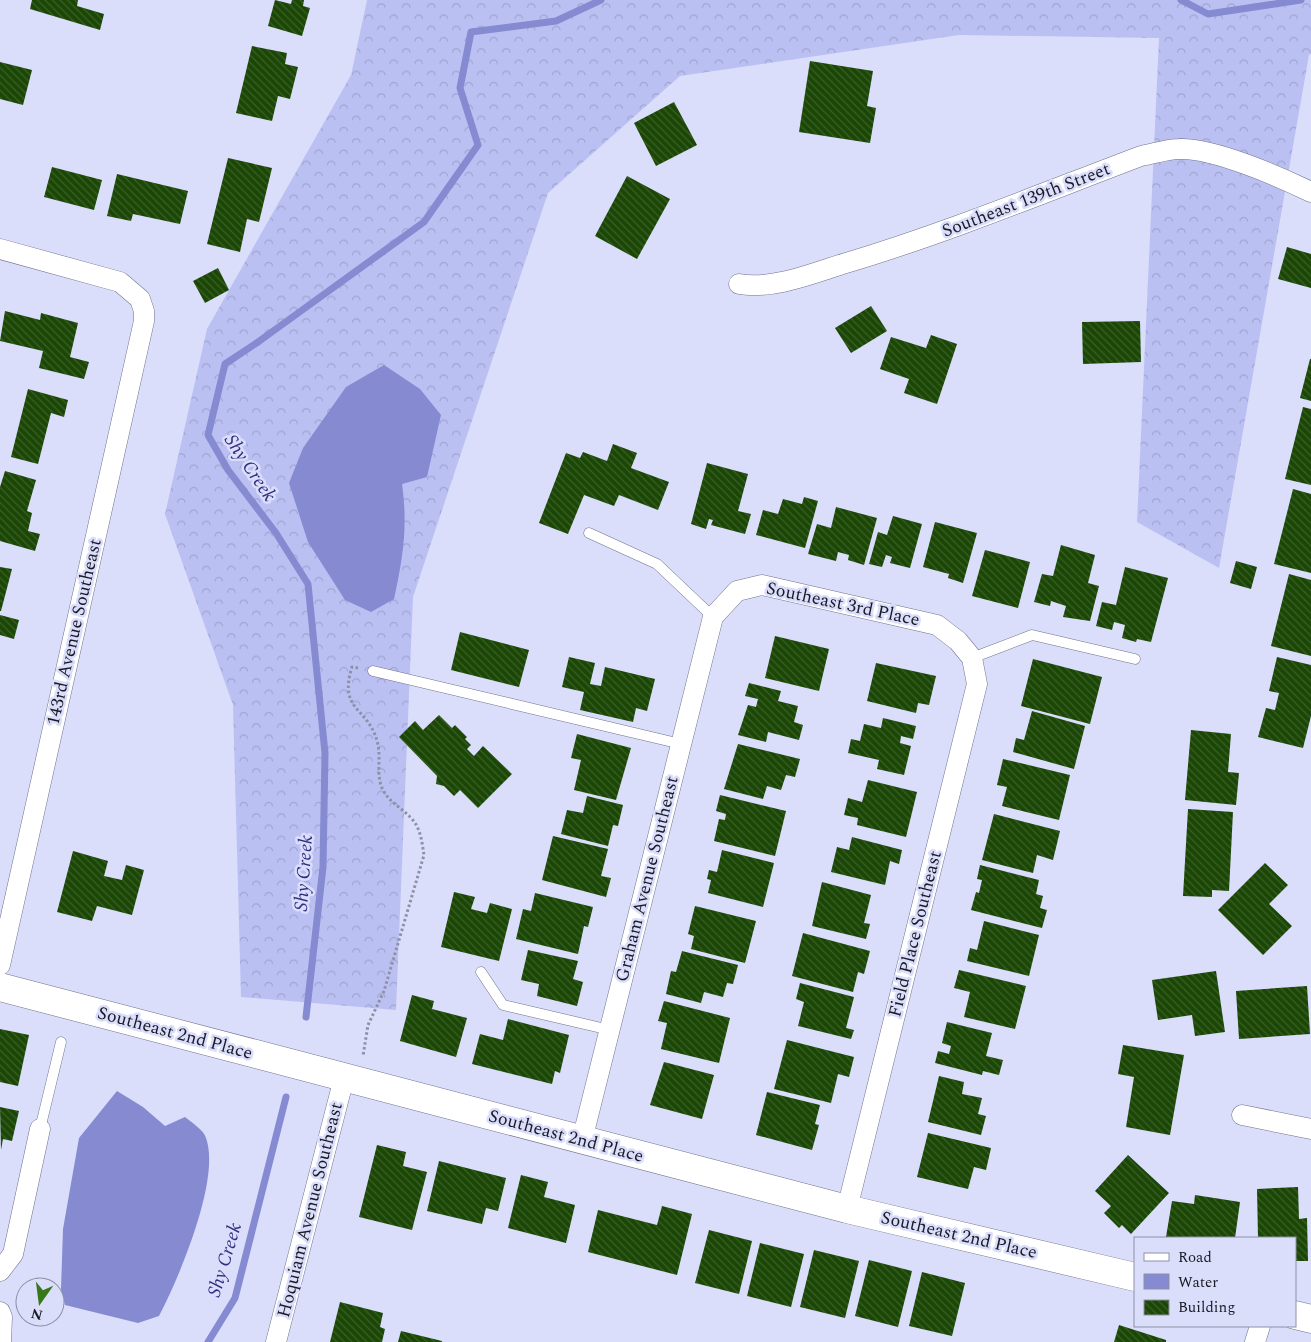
<svg xmlns="http://www.w3.org/2000/svg" width="1311" height="1342" font-family="Spectral,serif">
<style>
.forest{fill:url(#forest-crowns)}
.water{fill:#858ad1}
.lines{fill:none;stroke-linecap:round;stroke-linejoin:round}
.stream{stroke:#858ad1;stroke-width:7}
.building{fill:url(#building-back-hatch)}
.lane-casing{stroke:#70738d;stroke-width:11}
.street-casing{stroke:#70738d;stroke-width:21}
.secondary-casing{stroke:#70738d;stroke-width:29}
.path{stroke:#8e90a6;stroke-width:3;stroke-dasharray:2.5 2.5;stroke-linecap:butt}
.lane{stroke:#fff;stroke-width:10}
.street{stroke:#fff;stroke-width:20}
.secondary{stroke:#fff;stroke-width:28}
.labels{text-anchor:middle;dominant-baseline:central;stroke-width:5;stroke-linejoin:round;paint-order:stroke}
.street-label{font-size:18px;fill:#191a24;stroke:#dadefb}
.water-label{font-size:19px;font-style:italic;fill:#312c7f;stroke:#dadefb}
</style>
<defs>
<pattern id="forest-crowns" width="20" height="18" patternUnits="userSpaceOnUse" patternTransform="scale(1.25)"><rect width="20" height="18" fill="#bbc0f3"/><path d="M2 6a3 3 0 1 1 6 0M12 15a3 3 0 1 1 6 0" fill="none" stroke="#a0a4d0"/></pattern>
<pattern id="building-back-hatch" width="6" height="6" patternUnits="userSpaceOnUse" patternTransform="scale(1.25)"><rect width="6" height="6" fill="#1b4705"/><path d="M-1 5l2 2M0 0l6 6M5-1l2 2" fill="none" stroke="#3b5e2a"/></pattern>
</defs>
<rect width="100%" height="100%" fill="#dadefb"/>
<path class="forest" d="M 367,0 L 1311,0 L 1311,54 L 1309,55 L 1219,568 L 1137,522 L 1159,38 L 959,35 L 680,76 L 548,193 L 413,597 L 396,1010 L 241,997 L 233,705 L 165,514 L 207,329 L 351,75 Z"/>
<g class="water">
<path d="M 384,365 L 420,389 L 441,415 L 427,477 L 402,484 C 408,527 403,557 394,599 L 371,612 L 345,600 L 308,542 L 289,483 L 303,448 L 346,387 Z"/>
<path d="M 117,1091 L 143,1107 L 165,1126 L 185,1117 C 191,1122 204,1130 206,1138 C 221,1179 179,1278 159,1316 L 138,1323 L 65,1305 L 61,1289 L 63,1229 L 79,1138 Z"/>
</g>
<g class="lines">
<g class="stream">
<path d="M 1181,0 L 1208,14 L 1301,0"/>
<path d="M 306,1017 L 323,867 L 325,753 L 308,584 L 276,533 L 228,470 L 208,435 L 225,364 L 258,342 L 424,222 L 478,145 L 460,88 L 471,32 L 556,21 L 601,0"/>
<path d="M 208,1342 L 235,1298 L 286,1097"/>
</g>
</g>
<g class="building">
<path d="M 32,0 L 78,0 L 77,6 L 104,14 L 100,30 L 30,9 Z"/>
<path d="M 275,0 L 291,4 L 292,0 L 304,0 L 303,6 L 310,8 L 302,36 L 268,26 Z"/>
<path d="M 252,46 L 287,53 L 285,64 L 298,67 L 290,99 L 278,96 L 272,121 L 236,113 Z"/>
<path d="M 810,61 L 873,71 L 867,106 L 876,108 L 870,143 L 799,132 Z"/>
<path d="M 0,62 L 32,70 L 23,105 L 0,99 Z"/>
<path d="M 674,102 L 697,145 L 656,166 L 634,123 Z"/>
<path d="M 228,158 L 272,168 L 259,222 L 247,219 L 240,252 L 207,244 Z"/>
<path d="M 52,167 L 102,180 L 94,210 L 44,197 Z"/>
<path d="M 117,174 L 188,191 L 180,224 L 133,214 L 131,221 L 107,216 Z"/>
<path d="M 627,176 L 670,199 L 637,259 L 595,236 Z"/>
<path d="M 1287,247 L 1311,254 L 1311,288 L 1278,279 Z"/>
<path d="M 218,268 L 229,290 L 205,303 L 193,281 Z"/>
<path d="M 871,306 L 887,331 L 851,353 L 835,328 Z"/>
<path d="M 5,311 L 40,320 L 41,313 L 78,323 L 70,357 L 89,362 L 84,379 L 39,368 L 43,351 L 0,341 Z"/>
<path d="M 1140,321 L 1141,362 L 1083,364 L 1082,322 Z"/>
<path d="M 931,335 L 957,344 L 937,404 L 904,393 L 909,379 L 880,369 L 891,337 L 926,348 Z"/>
<path d="M 1310,359 L 1311,359 L 1311,401 L 1300,398 Z"/>
<path d="M 28,389 L 68,400 L 64,417 L 51,413 L 38,464 L 11,457 Z"/>
<path d="M 1303,407 L 1311,409 L 1311,485 L 1285,479 Z"/>
<path d="M 613,444 L 637,453 L 631,468 L 669,482 L 658,510 L 619,495 L 614,506 L 584,495 L 568,534 L 539,523 L 566,453 L 580,458 L 583,452 L 607,461 Z"/>
<path d="M 707,463 L 748,474 L 738,511 L 751,514 L 745,534 L 711,525 L 713,520 L 709,519 L 706,529 L 691,524 Z"/>
<path d="M 5,471 L 36,480 L 27,511 L 32,513 L 28,531 L 40,534 L 35,551 L 0,541 L 0,487 Z"/>
<path d="M 1293,489 L 1311,494 L 1311,573 L 1274,564 Z"/>
<path d="M 804,497 L 818,501 L 805,548 L 756,535 L 763,510 L 778,514 L 783,499 L 802,504 Z"/>
<path d="M 836,507 L 877,518 L 864,565 L 848,560 L 849,555 L 838,552 L 836,561 L 808,554 L 817,524 L 831,528 Z"/>
<path d="M 893,516 L 922,524 L 910,568 L 890,563 L 892,557 L 886,555 L 882,567 L 869,564 L 878,532 L 887,535 Z"/>
<path d="M 935,522 L 977,533 L 963,583 L 948,578 L 949,574 L 923,567 Z"/>
<path d="M 1061,545 L 1095,555 L 1088,583 L 1099,586 L 1090,621 L 1063,617 L 1066,606 L 1051,601 L 1050,606 L 1034,602 L 1042,574 L 1053,576 Z"/>
<path d="M 985,550 L 1030,562 L 1018,608 L 972,596 Z"/>
<path d="M 1236,561 L 1257,567 L 1251,589 L 1230,583 Z"/>
<path d="M 0,567 L 12,569 L 1,611 L 0,611 Z"/>
<path d="M 1125,567 L 1168,578 L 1151,642 L 1137,639 L 1136,642 L 1122,638 L 1125,625 L 1114,622 L 1112,630 L 1096,626 L 1102,602 L 1116,605 Z"/>
<path d="M 1289,574 L 1311,580 L 1311,656 L 1271,646 Z"/>
<path d="M 0,615 L 19,620 L 14,639 L 0,635 Z"/>
<path d="M 460,632 L 529,650 L 519,687 L 451,670 Z"/>
<path d="M 775,636 L 829,649 L 819,691 L 765,678 Z"/>
<path d="M 569,657 L 595,663 L 590,684 L 601,686 L 605,667 L 655,679 L 647,711 L 636,708 L 633,722 L 580,710 L 584,692 L 562,687 Z"/>
<path d="M 1277,657 L 1311,665 L 1311,716 L 1303,748 L 1258,737 L 1266,708 L 1275,710 L 1279,693 L 1269,691 Z"/>
<path d="M 1033,659 L 1102,677 L 1090,724 L 1021,706 Z"/>
<path d="M 876,663 L 936,676 L 929,705 L 918,703 L 916,713 L 867,701 Z"/>
<path d="M 749,683 L 781,691 L 778,701 L 798,706 L 794,722 L 803,725 L 799,740 L 768,732 L 766,742 L 738,735 L 748,705 L 756,707 L 758,699 L 745,696 Z"/>
<path d="M 1032,711 L 1085,726 L 1074,769 L 1013,752 L 1016,738 L 1024,740 Z"/>
<path d="M 439,715 L 452,728 L 455,725 L 467,737 L 465,739 L 471,745 L 467,749 L 474,756 L 483,746 L 512,774 L 478,808 L 460,790 L 454,796 L 444,786 L 436,784 L 437,776 L 399,737 L 415,721 L 423,730 Z"/>
<path d="M 883,718 L 916,726 L 913,739 L 901,736 L 900,743 L 911,746 L 904,775 L 877,769 L 879,760 L 848,753 L 851,739 L 860,741 L 864,724 L 881,728 Z"/>
<path d="M 1191,730 L 1231,734 L 1228,772 L 1239,773 L 1236,805 L 1185,800 Z"/>
<path d="M 577,734 L 631,748 L 616,800 L 574,790 L 581,760 L 571,758 Z"/>
<path d="M 738,744 L 800,759 L 795,777 L 786,775 L 781,790 L 767,786 L 763,799 L 724,789 Z"/>
<path d="M 1003,759 L 1070,775 L 1059,820 L 1002,806 L 1007,787 L 997,785 Z"/>
<path d="M 868,780 L 917,792 L 906,837 L 857,825 L 858,818 L 844,815 L 848,798 L 862,802 Z"/>
<path d="M 720,795 L 786,811 L 775,856 L 714,841 L 719,819 L 725,820 L 726,814 L 716,811 Z"/>
<path d="M 587,796 L 623,805 L 618,826 L 613,825 L 608,846 L 561,834 L 567,810 L 583,813 Z"/>
<path d="M 1188,809 L 1233,812 L 1229,891 L 1212,890 L 1212,897 L 1183,896 Z"/>
<path d="M 994,814 L 1060,831 L 1053,860 L 1037,855 L 1033,873 L 982,860 Z"/>
<path d="M 553,836 L 608,849 L 601,876 L 611,878 L 606,897 L 542,880 Z"/>
<path d="M 852,837 L 902,850 L 899,864 L 890,861 L 885,885 L 831,872 L 837,847 L 849,850 Z"/>
<path d="M 722,850 L 774,863 L 763,907 L 708,893 L 711,880 L 707,879 L 709,870 L 717,872 Z"/>
<path d="M 73,851 L 108,861 L 104,876 L 122,880 L 126,865 L 144,870 L 132,915 L 97,906 L 92,921 L 57,912 Z"/>
<path d="M 1265,863 L 1288,885 L 1269,904 L 1292,926 L 1263,955 L 1218,910 Z"/>
<path d="M 980,865 L 1039,880 L 1036,894 L 1043,896 L 1040,908 L 1047,910 L 1042,928 L 971,910 L 976,892 L 979,893 L 982,880 L 977,879 Z"/>
<path d="M 822,882 L 871,895 L 864,923 L 870,924 L 866,939 L 812,926 Z"/>
<path d="M 454,892 L 475,897 L 471,909 L 487,913 L 490,903 L 512,909 L 499,961 L 441,947 Z"/>
<path d="M 535,893 L 593,907 L 588,927 L 584,926 L 578,954 L 516,939 L 523,909 L 531,911 Z"/>
<path d="M 695,906 L 756,921 L 745,963 L 691,949 L 694,936 L 688,934 Z"/>
<path d="M 984,921 L 1039,935 L 1029,976 L 967,961 L 970,948 L 977,950 Z"/>
<path d="M 803,933 L 870,951 L 864,974 L 858,972 L 853,992 L 792,976 Z"/>
<path d="M 528,950 L 578,961 L 573,979 L 583,982 L 577,1006 L 537,996 L 539,984 L 521,980 Z"/>
<path d="M 682,951 L 738,965 L 733,984 L 727,983 L 723,997 L 704,992 L 701,1003 L 666,994 L 671,971 L 676,972 Z"/>
<path d="M 959,970 L 1026,986 L 1015,1029 L 964,1017 L 970,992 L 954,988 Z"/>
<path d="M 1216,971 L 1225,1032 L 1195,1036 L 1192,1015 L 1158,1020 L 1152,980 Z"/>
<path d="M 800,983 L 854,997 L 846,1028 L 854,1030 L 851,1039 L 798,1026 L 804,1002 L 796,999 Z"/>
<path d="M 1307,986 L 1310,1034 L 1239,1039 L 1236,991 Z"/>
<path d="M 412,995 L 434,1001 L 432,1009 L 467,1018 L 456,1057 L 400,1041 Z"/>
<path d="M 664,1001 L 730,1018 L 719,1063 L 661,1049 L 667,1023 L 658,1021 Z"/>
<path d="M 508,1019 L 569,1035 L 560,1073 L 555,1071 L 552,1084 L 472,1064 L 480,1034 L 503,1040 Z"/>
<path d="M 947,1022 L 992,1033 L 986,1056 L 1003,1060 L 999,1075 L 983,1071 L 982,1075 L 935,1063 L 938,1051 L 949,1054 L 951,1046 L 942,1043 Z"/>
<path d="M 0,1029 L 29,1035 L 18,1086 L 0,1082 Z"/>
<path d="M 787,1040 L 854,1057 L 849,1077 L 838,1074 L 831,1103 L 774,1089 Z"/>
<path d="M 1123,1045 L 1184,1055 L 1170,1135 L 1126,1127 L 1134,1077 L 1118,1074 Z"/>
<path d="M 664,1062 L 714,1075 L 702,1119 L 650,1105 Z"/>
<path d="M 939,1076 L 964,1082 L 962,1094 L 982,1098 L 978,1114 L 986,1116 L 981,1135 L 928,1122 Z"/>
<path d="M 767,1092 L 820,1105 L 815,1124 L 819,1125 L 812,1150 L 756,1135 Z"/>
<path d="M 0,1107 L 19,1111 L 12,1141 L 3,1139 L 1,1150 Z"/>
<path d="M 928,1133 L 991,1148 L 986,1170 L 974,1167 L 968,1189 L 917,1177 Z"/>
<path d="M 377,1145 L 406,1152 L 403,1166 L 427,1172 L 412,1230 L 359,1217 Z"/>
<path d="M 1128,1155 L 1169,1193 L 1131,1234 L 1122,1225 L 1119,1228 L 1104,1213 L 1111,1206 L 1095,1191 Z"/>
<path d="M 439,1161 L 506,1178 L 498,1211 L 486,1208 L 482,1224 L 427,1211 Z"/>
<path d="M 521,1175 L 548,1182 L 544,1197 L 575,1205 L 566,1243 L 508,1228 Z"/>
<path d="M 1298,1187 L 1299,1219 L 1307,1218 L 1308,1261 L 1295,1261 L 1295,1238 L 1258,1238 L 1257,1189 Z"/>
<path d="M 1195,1195 L 1240,1202 L 1235,1238 L 1166,1237 L 1172,1201 L 1194,1204 Z"/>
<path d="M 662,1206 L 692,1214 L 677,1275 L 588,1252 L 598,1210 L 657,1225 Z"/>
<path d="M 709,1230 L 752,1241 L 739,1294 L 695,1283 Z"/>
<path d="M 760,1243 L 804,1254 L 791,1307 L 747,1296 Z"/>
<path d="M 814,1250 L 859,1261 L 845,1318 L 800,1307 Z"/>
<path d="M 869,1260 L 912,1271 L 898,1327 L 855,1316 Z"/>
<path d="M 922,1272 L 965,1283 L 952,1336 L 909,1326 Z"/>
<path d="M 340,1302 L 383,1313 L 380,1327 L 385,1329 L 382,1342 L 330,1342 Z"/>
<path d="M 1119,1325 L 1166,1340 L 1166,1342 L 1114,1342 Z"/>
<path d="M 401,1331 L 442,1341 L 442,1342 L 398,1342 Z"/>
</g>
<g class="lines">
<g class="lane-casing">
<g id="lane">
<path d="M 589,533 L 657,564 L 713,617"/>
<path d="M 972,658 L 1032,635 L 1135,659"/>
<path d="M 373,671 L 681,744"/>
<path d="M 481,972 L 503,1005 L 610,1030"/>
<path d="M 40,1129 L 61,1042"/>
</g>
</g>
<g class="street-casing">
<g id="street">
<path d="M 0,249 L 120,282 L 140,299 L 144,311 L 144,321 L 0,965"/>
<path d="M 739,284 C 773,290 813,273 846,263 C 946,233 1043,193 1141,156 C 1153,154 1167,149 1179,149 C 1212,147 1280,177 1311,192"/>
<path d="M 1242,1115 L 1311,1129"/>
<path d="M 582,1140 L 713,617 L 737,591 L 762,585 L 937,625 L 958,641 L 972,658 L 977,684 L 847,1209"/>
<path d="M 0,1271 L 13,1254 L 40,1129"/>
<path d="M 0,1312 L 2,1317 L 1,1342"/>
<path d="M 276,1342 L 344,1078"/>
<path d="M 1255,1342 L 1260,1326"/>
</g>
</g>
<g class="secondary-casing">
<g id="secondary">
<path d="M 0,987 L 847,1209 L 1135,1277"/>
<path d="M 1295,1315 L 1311,1319"/>
</g>
</g>
<path class="path" d="M 358,668 L 352,667 C 338,711 368,707 377,741 C 382,756 375,775 383,790 C 390,803 402,808 412,819 C 421,829 422,843 424,855 L 384,991 L 368,1025 L 363,1056"/>
<use href="#lane" class="lane"/>
<use href="#street" class="street"/>
<use href="#secondary" class="secondary"/>
</g>
<g class="labels">
<g class="street-label">
<text transform="translate(1026 200) rotate(-21)">Southeast 139th Street</text>
<text transform="translate(843 604) rotate(12)">Southeast 3rd Place</text>
<text transform="translate(74 632) rotate(-77)">143rd Avenue Southeast</text>
<text transform="translate(647 879) rotate(-76)">Graham Avenue Southeast</text>
<text transform="translate(915 934) rotate(-76)">Field Place Southeast</text>
<text transform="translate(175 1033) rotate(15)">Southeast 2nd Place</text>
<text transform="translate(566 1136) rotate(15)">Southeast 2nd Place</text>
<text transform="translate(310 1210) rotate(-76)">Hoquiam Avenue Southeast</text>
<text transform="translate(959 1235) rotate(13)">Southeast 2nd Place</text>
</g>
<g class="water-label">
<text transform="translate(250 468) rotate(56)">Shy Creek</text>
<text transform="translate(304 873) rotate(-86)">Shy Creek</text>
<text transform="translate(225 1260) rotate(-73)">Shy Creek</text>
</g>
</g>
<rect x="1134" y="1237" width="162" height="90" fill="#dadefb" stroke="#8d90a5"/>
<rect x="1144" y="1253" width="25" height="8" fill="#ffffff" stroke="#8d90a5"/>
<text x="1178" y="1262" font-size="15" fill="#191a24">Road</text>
<rect x="1144" y="1274" width="25" height="15" fill="#858ad1" stroke="#8d90a5"/>
<text x="1178" y="1287" font-size="15" fill="#191a24">Water</text>
<rect x="1144" y="1300" width="25" height="15" fill="url(#building-back-hatch)" stroke="#8d90a5"/>
<text x="1178" y="1312" font-size="15" fill="#191a24">Building</text>
<g transform="translate(40 1302) rotate(194)"><circle r="24" fill="#dadefb" stroke="#8d90a5"/>
<path d="M0-4L9 19L0 12L-9 19Z" fill="#37791a"/>
<text y="-8" font-size="14" font-weight="bold" text-anchor="middle" fill="#191a24">N</text>
</g>
</svg>
